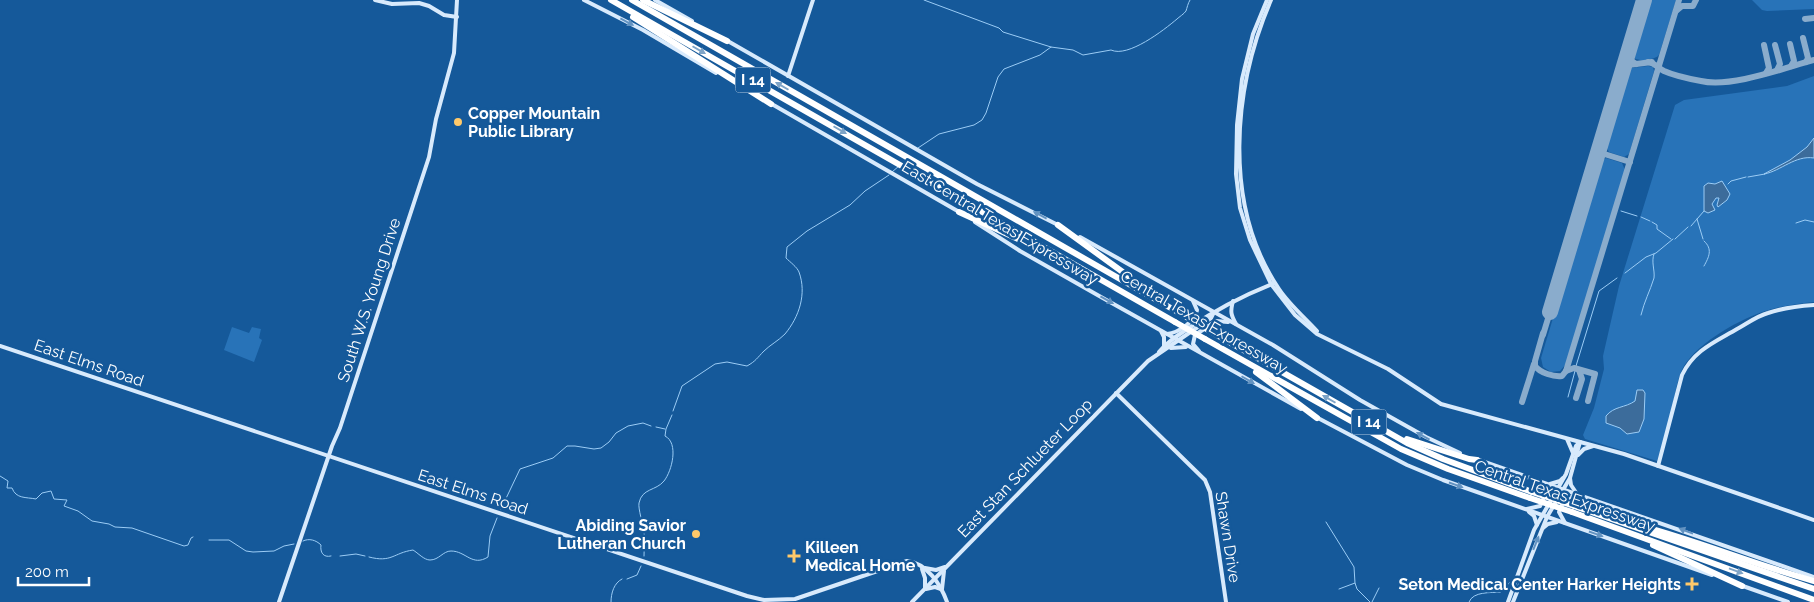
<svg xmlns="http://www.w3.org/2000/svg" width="1814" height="602" font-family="Raleway,sans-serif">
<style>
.green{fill:#2873b8}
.water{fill:#3c6c9b;stroke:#9bccf5}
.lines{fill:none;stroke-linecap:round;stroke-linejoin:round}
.stream{stroke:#9bccf5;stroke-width:1}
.taxiway{stroke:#8aaccc;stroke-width:6}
.runway{stroke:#8aaccc;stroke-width:16}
.secondary{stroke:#d8eafc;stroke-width:4}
.highway{stroke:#fff;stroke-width:6}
.highway-bridge{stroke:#fff;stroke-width:6}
.oneway{fill:#6393c1}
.oneway2{fill:#7ea4c7}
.poi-dot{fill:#ffc96a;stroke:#15599a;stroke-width:2}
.labels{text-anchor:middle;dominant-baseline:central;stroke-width:5;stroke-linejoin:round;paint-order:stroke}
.shield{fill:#15599a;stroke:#b9cde1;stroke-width:1}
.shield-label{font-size:15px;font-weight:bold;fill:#fff}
.poi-label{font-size:16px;font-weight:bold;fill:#fff;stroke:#15599a;text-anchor:start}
.street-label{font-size:16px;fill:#fff;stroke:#15599a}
</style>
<rect width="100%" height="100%" fill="#15599a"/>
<g class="green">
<path d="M 1649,0 L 1676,0 L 1659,55 C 1654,60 1640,62 1634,58 L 1633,53 Z"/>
<path d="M 1752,0 L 1814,0 L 1814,9 L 1767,11 L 1762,10 Z"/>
<path d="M 1648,66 L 1653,67 L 1654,71 L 1629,154 L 1624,157 L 1609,152 L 1605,145 L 1628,70 L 1632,68 Z"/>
<path d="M 1814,76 L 1814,302 C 1796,304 1779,306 1762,312 C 1736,321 1691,347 1681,372 C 1676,385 1674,400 1671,413 C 1668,429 1662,445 1657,461 L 1585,439 L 1583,435 L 1594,408 L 1604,369 L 1603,356 L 1619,286 L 1675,105 L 1684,100 L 1787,86 Z"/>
<path d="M 1606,158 L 1622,163 L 1625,170 L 1566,364 L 1560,371 L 1551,372 L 1543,367 L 1541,358 L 1600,162 Z"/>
<path d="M 232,327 L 249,333 L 252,327 L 261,329 L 259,338 L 262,340 L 254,362 L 224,350 Z"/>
</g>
<g class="water">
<path d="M 1814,138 L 1814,158 C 1795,155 1781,171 1764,174 L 1790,160 L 1807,147 Z"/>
<path d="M 1722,181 L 1730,194 L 1727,200 L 1718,207 L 1717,205 L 1719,198 L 1716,198 L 1712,204 L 1715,210 L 1708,213 L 1704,211 L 1704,186 L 1708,183 L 1715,184 Z"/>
<path d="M 1637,390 L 1643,390 L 1645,393 L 1644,419 L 1639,432 L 1627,434 L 1620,428 L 1606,423 L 1606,416 C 1614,406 1625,408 1635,401 Z"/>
</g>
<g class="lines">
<g class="stream">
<path d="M 924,0 L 999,28 L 1003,32 L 1051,47"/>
<path d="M 918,148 L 939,134 L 974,125 L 982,120 L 986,113 L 998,77 L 1004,69 L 1040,55 L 1051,47 L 1073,50 L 1083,55 L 1111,50 C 1128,58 1164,30 1177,19 C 1179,17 1184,14 1186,11 C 1187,8 1188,3 1190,0"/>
<path d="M 892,172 L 899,166"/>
<path d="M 1748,177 L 1765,174"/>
<path d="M 1728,184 L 1731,181 L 1746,177"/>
<path d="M 1621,211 L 1637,216"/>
<path d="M 1641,217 L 1650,221"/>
<path d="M 1697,219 L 1703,239"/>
<path d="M 1652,222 L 1657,225 L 1657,229 L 1671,239"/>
<path d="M 1796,223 L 1805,220 L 1814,222"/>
<path d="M 1691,226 L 1704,211"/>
<path d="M 1675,239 L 1688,227"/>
<path d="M 1704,241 C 1713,249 1709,257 1704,266"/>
<path d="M 1625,273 L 1646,257 L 1656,253 L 1673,239"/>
<path d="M 1641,315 C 1644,302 1650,291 1654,278 C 1655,270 1651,262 1654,254"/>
<path d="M 1576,366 L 1599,291 L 1617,278"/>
<path d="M 1568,397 L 1575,371"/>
<path d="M 673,411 L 682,386 L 715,364 L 727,362 L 747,366 C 756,361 757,358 764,351 C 770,345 778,341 785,334 C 799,317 807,294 799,272 C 797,267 790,262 786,258 L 787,247 L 807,231 L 850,205 L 865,191 L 889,175"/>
<path d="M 656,427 L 665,429"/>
<path d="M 0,476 L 8,481 L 7,488 L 12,488 C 16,499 26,497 36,499 L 42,493 L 51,491 L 54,499 L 67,500 L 64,506 L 78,511 L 92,521 L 109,524 L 115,527 L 132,528 L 184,546 L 188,545 L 191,538 L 193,537"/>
<path d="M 501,509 L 520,469 L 553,458 L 567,446 L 575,446 L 594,449 L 601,448 L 609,442 L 616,433 L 628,426 L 643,423 L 651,426"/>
<path d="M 1326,522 L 1354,567 L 1355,583"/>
<path d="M 209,540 L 229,540 L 246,551 L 253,552 L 274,551 L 284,546 L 294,544"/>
<path d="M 303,541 C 309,538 316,540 321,545 C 320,552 323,558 331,556"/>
<path d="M 340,556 L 356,554 L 365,556"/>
<path d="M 644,556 C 644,548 645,540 644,532 C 643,524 638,509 639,503 C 642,488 656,491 664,481 C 672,471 679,443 665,436 L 666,429 L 672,415"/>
<path d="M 369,557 C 392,563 393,553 413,550 C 418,553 424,560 430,560 C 439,560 443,551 451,551 C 466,551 472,567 488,557 L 490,536 L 497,518"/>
<path d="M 627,579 L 637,575 L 641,566"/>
<path d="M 1339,589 L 1355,583 L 1357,589 L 1370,602"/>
<path d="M 611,602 C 611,593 614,583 622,579"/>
<path d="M 1372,602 L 1379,588"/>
<path d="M 1469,602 C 1473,591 1491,593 1501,592 L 1510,582"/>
</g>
<g class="taxiway">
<path d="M 1676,11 L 1682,6 L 1693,6 L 1696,0"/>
<path d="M 1805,19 L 1814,18"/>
<path d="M 1803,38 L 1808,58 L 1806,62"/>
<path d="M 1790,44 L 1794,61 L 1791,66"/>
<path d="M 1764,45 L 1769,68 L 1766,73"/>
<path d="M 1775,45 L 1780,64 L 1777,70"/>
<path d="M 1629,51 L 1630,60 L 1636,64"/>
<path d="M 1648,62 C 1655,63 1658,68 1664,71 C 1675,76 1690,79 1701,81 C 1731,88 1784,68 1814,60"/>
<path d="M 1622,72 L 1628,65 L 1652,62"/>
<path d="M 1598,152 L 1630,162"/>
<path d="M 1543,333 L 1535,361 L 1535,366 C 1540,373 1554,377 1562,376 L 1566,371 L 1679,0"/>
<path d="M 1543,335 L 1550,312"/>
<path d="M 1566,371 L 1574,368 L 1595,374 L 1588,401"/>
<path d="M 1576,398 L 1582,379 L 1579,370"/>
<path d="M 1522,402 L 1534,364"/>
</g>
<path class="runway" d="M 1550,312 L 1644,0"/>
<g class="secondary">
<path d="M 375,0 L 392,4 L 419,3 L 429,6 L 444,15 L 457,17"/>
<path d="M 584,0 L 643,30 L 716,73"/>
<path d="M 655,0 L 692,21"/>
<path d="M 1267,0 L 1253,34 L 1242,79 L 1237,125 L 1236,174 L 1240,208 L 1250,240 L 1271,284 L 1295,315 L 1317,334 L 1388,369 L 1441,404 L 1624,454 L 1814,520"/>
<path d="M 1271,0 C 1233,88 1222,205 1279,289 C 1289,304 1304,317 1317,331"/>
<path d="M 726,40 L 977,184 L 1058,225"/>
<path d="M 788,76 L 813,0"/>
<path d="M 770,103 L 961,213"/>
<path d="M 975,222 L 1020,251 L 1101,297 L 1301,409"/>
<path d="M 1080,237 L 1273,345 L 1360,400 L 1426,437 L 1460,453"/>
<path d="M 1233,301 C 1230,312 1231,315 1236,324"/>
<path d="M 1161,331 L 1164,337 L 1164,346"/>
<path d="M 1167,334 C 1178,333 1196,321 1197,310 L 1193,301"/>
<path d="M 0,346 L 747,596 L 764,600 L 795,599 L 907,561 C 927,563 941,585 947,602"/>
<path d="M 1171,348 L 1186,347"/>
<path d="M 1199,351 L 1193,344 L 1195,335 L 1216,321 L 1228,322"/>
<path d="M 1159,352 C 1167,342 1178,335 1189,328 C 1215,310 1242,296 1272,284"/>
<path d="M 1116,393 L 1205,480 L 1210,492 L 1226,602"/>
<path d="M 1316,417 L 1407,465 L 1443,480 L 1712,575"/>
<path d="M 1567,439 L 1573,453"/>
<path d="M 1578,455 L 1584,449 L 1593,446"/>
<path d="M 1476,459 L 1814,577"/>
<path d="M 1658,466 L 1682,375 C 1694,350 1715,342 1737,329 C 1748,323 1757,316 1768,313 C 1783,308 1799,306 1814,305"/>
<path d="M 1570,478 L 1571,485 L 1577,494"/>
<path d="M 1550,484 L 1560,481 L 1563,478"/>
<path d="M 1527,509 L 1540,506 C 1544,498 1549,490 1540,483"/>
<path d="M 1529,512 L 1534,516 L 1537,525"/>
<path d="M 1565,523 L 1559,512 C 1562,502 1567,496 1578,495"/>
<path d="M 1543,528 L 1548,524 L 1557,522"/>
<path d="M 925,568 L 936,570 L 945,567"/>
<path d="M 922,569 L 925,578 L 925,588"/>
<path d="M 1740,585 L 1788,602"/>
<path d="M 926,589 L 935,587 L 941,589"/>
<path d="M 942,589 L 944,571"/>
<path d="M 279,602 L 332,446 L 340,428 L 429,157 L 436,119 L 454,53 L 457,0"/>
<path d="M 912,602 L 1148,361 L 1211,318 L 1214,312"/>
<path d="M 1508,602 L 1534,530 L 1566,474 L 1576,446 L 1580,442"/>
<path d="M 1513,602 L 1547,517 L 1570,478 L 1580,442"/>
</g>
<g class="highway">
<path d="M 611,0 L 1175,322"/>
<path d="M 632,0 L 1183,315"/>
<path d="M 643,0 L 727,41"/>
<path d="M 633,17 L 771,104"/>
<path d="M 959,212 L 1049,253"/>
<path d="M 1058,225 L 1153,294"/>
<path d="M 1215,334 L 1407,443 L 1443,459 L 1532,492"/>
<path d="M 1205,339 L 1401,449 L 1448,469 L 1530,498"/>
<path d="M 1256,372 L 1317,418"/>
<path d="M 1407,439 L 1469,459 L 1477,460"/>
<path d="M 1574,506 L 1814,589"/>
<path d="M 1572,512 L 1814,600"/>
<path d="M 1641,526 C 1700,542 1756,565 1814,581"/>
<path d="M 1653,545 L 1742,586"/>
</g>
<g class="highway-bridge">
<path d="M 1183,315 L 1215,334"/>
<path d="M 1175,322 L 1205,339"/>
<path d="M 1532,492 L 1574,506"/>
<path d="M 1530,498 L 1572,512"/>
</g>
</g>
<defs><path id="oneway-solid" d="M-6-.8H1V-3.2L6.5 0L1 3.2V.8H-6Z" transform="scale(1.25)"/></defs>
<g class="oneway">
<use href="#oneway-solid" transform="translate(627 22) rotate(28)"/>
<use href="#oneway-solid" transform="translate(1040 215) rotate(-152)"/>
<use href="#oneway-solid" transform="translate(1107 300) rotate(29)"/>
<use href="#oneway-solid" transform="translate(1248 380) rotate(30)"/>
<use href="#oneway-solid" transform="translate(1423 436) rotate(-151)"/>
<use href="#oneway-solid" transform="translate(1456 485) rotate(19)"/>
<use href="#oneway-solid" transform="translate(1686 531) rotate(-159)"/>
<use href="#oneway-solid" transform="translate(1596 534) rotate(19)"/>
<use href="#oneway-solid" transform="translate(1536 543) rotate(-68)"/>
</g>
<g class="oneway2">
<use href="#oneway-solid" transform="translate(699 50) rotate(30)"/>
<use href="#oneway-solid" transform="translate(782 86) rotate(-150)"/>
<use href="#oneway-solid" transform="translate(840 130) rotate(30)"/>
<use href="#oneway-solid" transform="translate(1329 399) rotate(-150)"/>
<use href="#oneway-solid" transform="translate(1736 571) rotate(20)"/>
</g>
<g class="poi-dot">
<circle cx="458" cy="122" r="5"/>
<circle cx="696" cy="534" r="5"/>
<path d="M791.5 548.5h5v5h5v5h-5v5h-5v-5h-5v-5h5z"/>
<path d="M1689.5 576.5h5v5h5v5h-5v5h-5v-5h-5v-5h5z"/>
</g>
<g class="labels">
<g class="shield">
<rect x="735.5" y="67.5" width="35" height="25" rx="4"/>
<rect x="1351.5" y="409.5" width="35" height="25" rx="4"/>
</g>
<g class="shield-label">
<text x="753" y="80">I 14</text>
<text x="1369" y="422">I 14</text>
</g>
<g class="poi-label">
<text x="468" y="113">Copper Mountain<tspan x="468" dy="18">Public Library</tspan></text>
<text x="686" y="525" text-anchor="end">Abiding Savior<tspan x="686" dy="18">Lutheran Church</tspan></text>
<text x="805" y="547">Killeen<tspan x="805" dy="18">Medical Home</tspan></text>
<text x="1681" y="584" text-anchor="end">Seton Medical Center Harker Heights</text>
</g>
<g class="street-label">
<text transform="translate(1000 223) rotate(31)">East Central Texas Expressway</text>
<text transform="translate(369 300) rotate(-72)">South W.S. Young Drive</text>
<text transform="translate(1204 322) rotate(30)">Central Texas Expressway</text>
<text transform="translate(89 363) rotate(19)">East Elms Road</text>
<text transform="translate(1025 468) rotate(-46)">East Stan Schlueter Loop</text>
<text transform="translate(473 492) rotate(18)">East Elms Road</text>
<text transform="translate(1565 496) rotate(19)">Central Texas Expressway</text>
<text transform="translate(1228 537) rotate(81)">Shawn Drive</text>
</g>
</g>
<path d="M18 577v8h71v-8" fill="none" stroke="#ffffff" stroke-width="2.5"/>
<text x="25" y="577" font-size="15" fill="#ffffff" stroke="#15599a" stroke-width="4" paint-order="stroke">200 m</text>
</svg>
